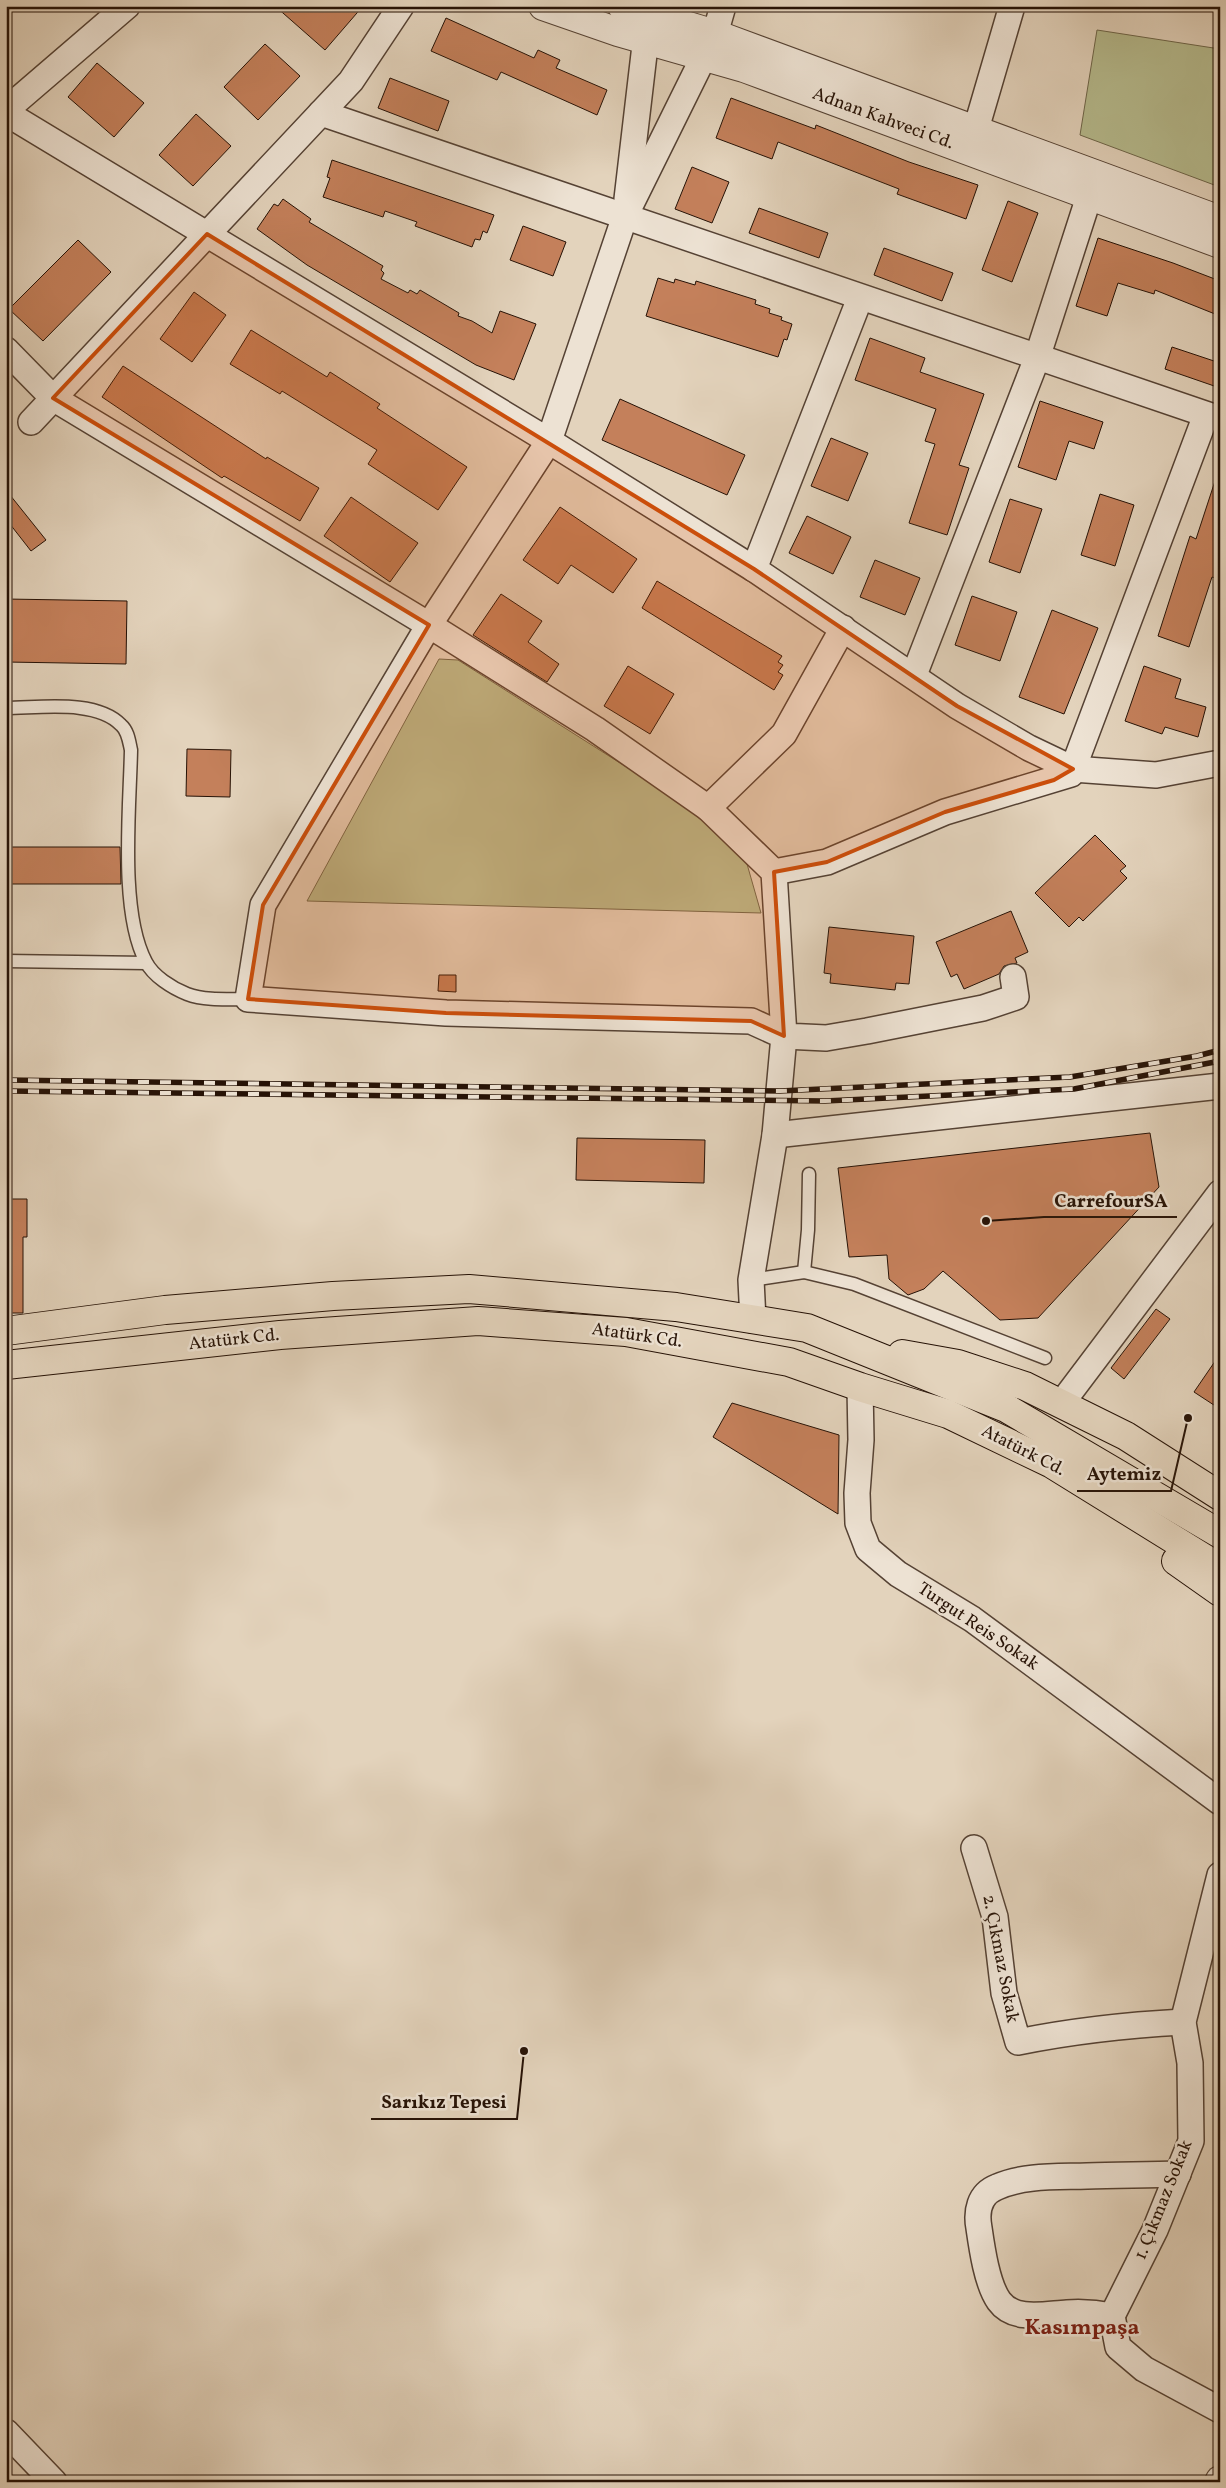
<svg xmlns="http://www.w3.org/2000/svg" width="1226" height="2488" font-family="Vollkorn,serif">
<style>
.green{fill:#b6bb8e;stroke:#6e664a}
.building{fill:#c4805b;stroke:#261206}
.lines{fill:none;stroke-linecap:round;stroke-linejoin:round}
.service-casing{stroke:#554234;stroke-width:15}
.minor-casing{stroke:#554234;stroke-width:28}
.tertiary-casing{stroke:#554234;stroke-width:30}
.primary-casing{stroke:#261206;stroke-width:30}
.service{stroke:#ede2d3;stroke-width:12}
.minor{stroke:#ede2d3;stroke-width:25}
.tertiary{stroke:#ede2d3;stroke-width:28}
.primary{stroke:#e3d3bc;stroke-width:28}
.rail-casing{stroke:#261206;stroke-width:5.5}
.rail{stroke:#ede2d3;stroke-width:4;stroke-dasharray:11;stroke-linecap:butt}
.marked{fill:#cb4e0b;fill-opacity:0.2;stroke:#cb4e0b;stroke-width:4;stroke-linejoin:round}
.labels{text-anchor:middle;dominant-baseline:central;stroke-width:5;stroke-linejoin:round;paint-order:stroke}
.street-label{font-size:18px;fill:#261206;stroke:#ede2d3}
.district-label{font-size:22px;font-weight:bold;fill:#7a1f14;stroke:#ede2d3}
.leader{fill:none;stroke:#261206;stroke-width:2}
.callout-dot{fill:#261206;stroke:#ede2d3;stroke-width:2}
.callout-label{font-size:19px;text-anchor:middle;font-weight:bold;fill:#261206;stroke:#ede2d3;stroke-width:5;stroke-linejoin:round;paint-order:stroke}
</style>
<rect width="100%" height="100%" fill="#e3d3bc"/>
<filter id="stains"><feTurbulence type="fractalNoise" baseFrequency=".004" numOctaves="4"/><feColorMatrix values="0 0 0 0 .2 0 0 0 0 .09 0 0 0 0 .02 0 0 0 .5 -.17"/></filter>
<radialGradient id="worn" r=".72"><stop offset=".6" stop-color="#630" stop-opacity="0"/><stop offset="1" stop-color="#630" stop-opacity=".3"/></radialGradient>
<g class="green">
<path d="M 1097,30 L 1220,49 L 1220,169 L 1217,186 L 1080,135 Z"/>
<path d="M 439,659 L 458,660 L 705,817 L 745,857 L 761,913 L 307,901 Z"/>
</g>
<g class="building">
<path d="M 275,6 L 363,6 L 325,50 Z"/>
<path d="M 446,18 L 534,58 L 538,50 L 560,60 L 556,68 L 607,90 L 597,115 L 501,72 L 497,80 L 431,51 Z"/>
<path d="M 265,44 L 300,76 L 258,120 L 224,87 Z"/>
<path d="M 97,63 L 144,103 L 114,137 L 68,97 Z"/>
<path d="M 390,78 L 449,101 L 438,131 L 378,108 Z"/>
<path d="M 731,98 L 815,129 L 816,125 L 909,162 L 978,185 L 966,219 L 897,194 L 899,189 L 778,142 L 772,159 L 716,138 Z"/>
<path d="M 196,114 L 231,146 L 193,186 L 159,155 Z"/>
<path d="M 332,160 L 494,215 L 487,233 L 483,231 L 480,240 L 475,239 L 472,247 L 415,226 L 417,222 L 385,211 L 383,217 L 323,197 L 330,178 L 327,177 Z"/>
<path d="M 692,167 L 729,182 L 712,223 L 675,209 Z"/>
<path d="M 283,199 L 311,219 L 309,222 L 383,266 L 381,270 L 384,273 L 381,279 L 408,293 L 410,290 L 417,294 L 420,290 L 459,313 L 458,316 L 472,321 L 492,333 L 500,311 L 536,324 L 514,380 L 476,365 L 307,265 L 257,229 L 274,204 L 278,206 Z"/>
<path d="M 1008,201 L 1038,213 L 1012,282 L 982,270 Z"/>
<path d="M 759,208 L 828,233 L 819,258 L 749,233 Z"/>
<path d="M 523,226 L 566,242 L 553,276 L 510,260 Z"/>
<path d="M 1098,238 L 1173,263 L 1220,281 L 1220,316 L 1155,290 L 1154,294 L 1118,283 L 1107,316 L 1076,306 Z"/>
<path d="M 78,240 L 111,272 L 43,341 L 9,309 Z"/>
<path d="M 884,248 L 953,273 L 942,301 L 874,275 Z"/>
<path d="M 658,278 L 674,283 L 675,279 L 695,285 L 696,281 L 756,300 L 755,304 L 770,309 L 769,313 L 782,317 L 781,320 L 792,324 L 787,340 L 784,339 L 778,357 L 646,316 Z"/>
<path d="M 194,292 L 226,315 L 192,362 L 160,339 Z"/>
<path d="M 251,330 L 327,377 L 330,372 L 380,404 L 377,408 L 467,467 L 438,510 L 368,464 L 377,450 L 282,391 L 280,394 L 230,364 Z"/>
<path d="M 870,338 L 925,358 L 920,372 L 984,394 L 959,465 L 969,468 L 947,535 L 909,523 L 935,444 L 925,441 L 936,409 L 855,380 Z"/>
<path d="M 1172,347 L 1220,363 L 1220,388 L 1165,369 Z"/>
<path d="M 123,366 L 266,459 L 267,457 L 319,488 L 300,521 L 224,476 L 222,478 L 102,397 Z"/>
<path d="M 620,399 L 745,455 L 727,495 L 602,440 Z"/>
<path d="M 1040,401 L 1103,422 L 1094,449 L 1069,441 L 1056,480 L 1018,467 Z"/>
<path d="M 831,438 L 868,453 L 848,501 L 811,486 Z"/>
<path d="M 1216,478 L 1220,478 L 1220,565 L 1215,578 L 1212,577 L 1189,647 L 1158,636 L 1190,536 L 1196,539 Z"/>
<path d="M 6,490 L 46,540 L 31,551 L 6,519 Z"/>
<path d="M 1100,494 L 1134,505 L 1115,566 L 1081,555 Z"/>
<path d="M 351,497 L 418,543 L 390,582 L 324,536 Z"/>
<path d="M 1010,499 L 1042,509 L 1020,573 L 989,562 Z"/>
<path d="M 560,507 L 637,559 L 613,593 L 571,565 L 558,584 L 523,560 Z"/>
<path d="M 807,516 L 851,537 L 833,574 L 789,553 Z"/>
<path d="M 875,560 L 920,578 L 905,615 L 860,597 Z"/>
<path d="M 657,581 L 782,656 L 778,662 L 783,665 L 778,672 L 783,675 L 774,690 L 642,608 Z"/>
<path d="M 501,594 L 542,621 L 528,642 L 559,664 L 547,682 L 473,635 Z"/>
<path d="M 972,596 L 1017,612 L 1000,661 L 955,645 Z"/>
<path d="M 6,599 L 127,601 L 126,664 L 6,662 Z"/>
<path d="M 1052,610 L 1098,628 L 1064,714 L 1019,697 Z"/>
<path d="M 628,666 L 674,694 L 650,734 L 604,706 Z"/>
<path d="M 1144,666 L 1181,679 L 1175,698 L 1206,707 L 1198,737 L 1165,727 L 1162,734 L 1125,721 Z"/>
<path d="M 187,749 L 231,750 L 230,797 L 186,796 Z"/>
<path d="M 1095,835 L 1126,866 L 1120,871 L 1127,878 L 1083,921 L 1079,917 L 1069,927 L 1035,893 Z"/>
<path d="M 6,847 L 120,847 L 121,884 L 6,884 Z"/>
<path d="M 1011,911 L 1028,952 L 1015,958 L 1017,963 L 1004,966 L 999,974 L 964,989 L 957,974 L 951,977 L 936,942 Z"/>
<path d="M 829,927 L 914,936 L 909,984 L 896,983 L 895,990 L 830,983 L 831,974 L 824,973 Z"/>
<path d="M 439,975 L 456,975 L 456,992 L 438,991 Z"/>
<path d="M 1150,1133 L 1159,1187 L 1038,1318 L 1000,1320 L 943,1271 L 924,1289 L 908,1295 L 889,1279 L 887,1255 L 849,1257 L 838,1168 Z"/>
<path d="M 577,1138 L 705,1140 L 704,1183 L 576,1180 Z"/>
<path d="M 6,1199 L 27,1199 L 27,1237 L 23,1237 L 23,1313 L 6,1313 Z"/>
<path d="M 1156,1309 L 1170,1319 L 1124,1379 L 1111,1368 Z"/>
<path d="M 1220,1354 L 1220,1409 L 1194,1392 Z"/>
<path d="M 732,1403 L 839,1435 L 838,1514 L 713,1437 Z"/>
</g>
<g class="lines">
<g class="service-casing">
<g id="service">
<path d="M 6,708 C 40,708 96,699 121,725 C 128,731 129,741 131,750 C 130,806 119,912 146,962 C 153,976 172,988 187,994 C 205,1001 229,999 248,999"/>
<path d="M 6,961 L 146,963"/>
<path d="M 804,1272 L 808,1230 L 809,1174"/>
<path d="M 751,1280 L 804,1272 L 854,1284 L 1045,1358"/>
</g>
</g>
<g class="minor-casing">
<g id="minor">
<path d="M 723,6 L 715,34 L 625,216 L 549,441 L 429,625 L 263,905 L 248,999 L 446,1013 L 751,1021 L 784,1036 L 775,1135 L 751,1280 L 753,1320"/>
<path d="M 6,110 L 127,6"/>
<path d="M 6,113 L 549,441 L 754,569 L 957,706 L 1029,748 L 1073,769 L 1156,775 L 1220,763"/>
<path d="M 321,113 L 1220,419"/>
<path d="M 976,129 L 1012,6"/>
<path d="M 627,199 L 648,20"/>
<path d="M 6,350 L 53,398 L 429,625 L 595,729 L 708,808 L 784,734 L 843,628"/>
<path d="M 31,422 L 351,81 L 401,6"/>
<path d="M 754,569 L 860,298"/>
<path d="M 914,675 L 1037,358 L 1095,178"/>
<path d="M 708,808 L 774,872 L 784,1036 L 826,1038 L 867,1031 L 983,1008 L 1016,997 L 1013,977"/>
<path d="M 774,872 L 827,862 L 945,812 L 1071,774 L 1206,415"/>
<path d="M 775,1135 L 1220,1086"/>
<path d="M 860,1387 L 861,1440 L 857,1493 L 858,1523 L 868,1549 L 898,1574 L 972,1619 L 1220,1802"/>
<path d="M 1061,1404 L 1220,1193"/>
<path d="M 974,1848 L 995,1917 L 1004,1993 L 1018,2042 C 1072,2031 1127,2025 1183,2022"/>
<path d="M 1112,2316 L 1155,2230 L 1191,2141 L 1190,2063 L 1183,2022 L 1220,1875"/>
<path d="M 1112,2316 C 1097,2313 1082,2312 1067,2313 C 1046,2314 1014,2322 999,2301 C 987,2284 982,2249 979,2228 C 976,2212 979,2194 997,2187 C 1024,2175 1057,2177 1087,2176 C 1117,2175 1147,2175 1178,2174"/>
<path d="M 1112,2316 L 1118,2347 L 1144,2369 L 1220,2410"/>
<path d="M 6,2432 L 54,2482"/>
</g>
</g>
<g class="tertiary-casing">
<g id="tertiary">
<path d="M 543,6 L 618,32 L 744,68 L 1220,244"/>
<path d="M 622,6 L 715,34 L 1220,220"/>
<path d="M 1219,2482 L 1220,2480"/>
</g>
</g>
<g class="primary-casing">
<g id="primary">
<path d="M 6,1331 L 165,1310 L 333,1296 L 469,1289 L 676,1307 L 807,1328 L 1006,1408 L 1220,1534"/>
<path d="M 902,1354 L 958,1364 L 1025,1386 L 1126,1436 L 1220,1496"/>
<path d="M 6,1365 L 280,1335 L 478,1321 L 626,1332 L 789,1362 L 860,1387 L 948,1414 L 1052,1464 L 1220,1568"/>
<path d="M 1176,1561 L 1220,1592"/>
</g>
</g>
<use href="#service" class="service"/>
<use href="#minor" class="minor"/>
<use href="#tertiary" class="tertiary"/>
<use href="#primary" class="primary"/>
<g class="rail-casing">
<g id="rail">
<path d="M 6,1080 L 780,1091 L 1070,1077 L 1197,1056 L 1220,1050"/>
<path d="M 6,1091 L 825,1101 L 1074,1089 L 1220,1061"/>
</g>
</g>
<use href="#rail" class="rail"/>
</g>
<path class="marked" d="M 207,234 L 754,569 L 957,706 L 1073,769 L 1054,780 L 945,812 L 827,862 L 774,872 L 784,1036 L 751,1021 L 446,1013 L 248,999 L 263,905 L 429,625 L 53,398 Z"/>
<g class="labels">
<g class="street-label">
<text transform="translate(883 119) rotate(20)">Adnan Kahveci Cd.</text>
<text transform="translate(637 1336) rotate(8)">Atatürk Cd.</text>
<text transform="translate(234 1340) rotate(-6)">Atatürk Cd.</text>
<text transform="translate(1023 1451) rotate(27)">Atatürk Cd.</text>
<text transform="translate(978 1627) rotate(34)">Turgut Reis Sokak</text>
<text transform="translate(1000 1959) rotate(79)">2. Çıkmaz Sokak</text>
<text transform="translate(1164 2200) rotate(-68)">1. Çıkmaz Sokak</text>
</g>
<g class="district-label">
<text x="1082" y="2328">Kasımpaşa</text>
</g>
</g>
<path class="leader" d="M986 1221L1044 1217H1177M1188 1418L1171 1491H1077M524 2051L517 2119H371"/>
<g class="callout-dot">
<circle cx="986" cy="1221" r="5"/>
<circle cx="1188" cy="1418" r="5"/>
<circle cx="524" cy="2051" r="5"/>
</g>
<g class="callout-label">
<text x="1111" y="1207">CarrefourSA</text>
<text x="1124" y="1480">Aytemiz</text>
<text x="444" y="2108">Sarıkız Tepesi</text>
</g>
<rect width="1226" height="2488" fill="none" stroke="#e3d3bc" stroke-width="25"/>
<rect x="8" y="8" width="1211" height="2473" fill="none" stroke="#261206" stroke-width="2.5"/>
<rect x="12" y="12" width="1201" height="2463" fill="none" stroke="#261206"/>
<rect width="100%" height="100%" filter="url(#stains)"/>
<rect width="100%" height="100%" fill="url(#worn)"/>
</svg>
